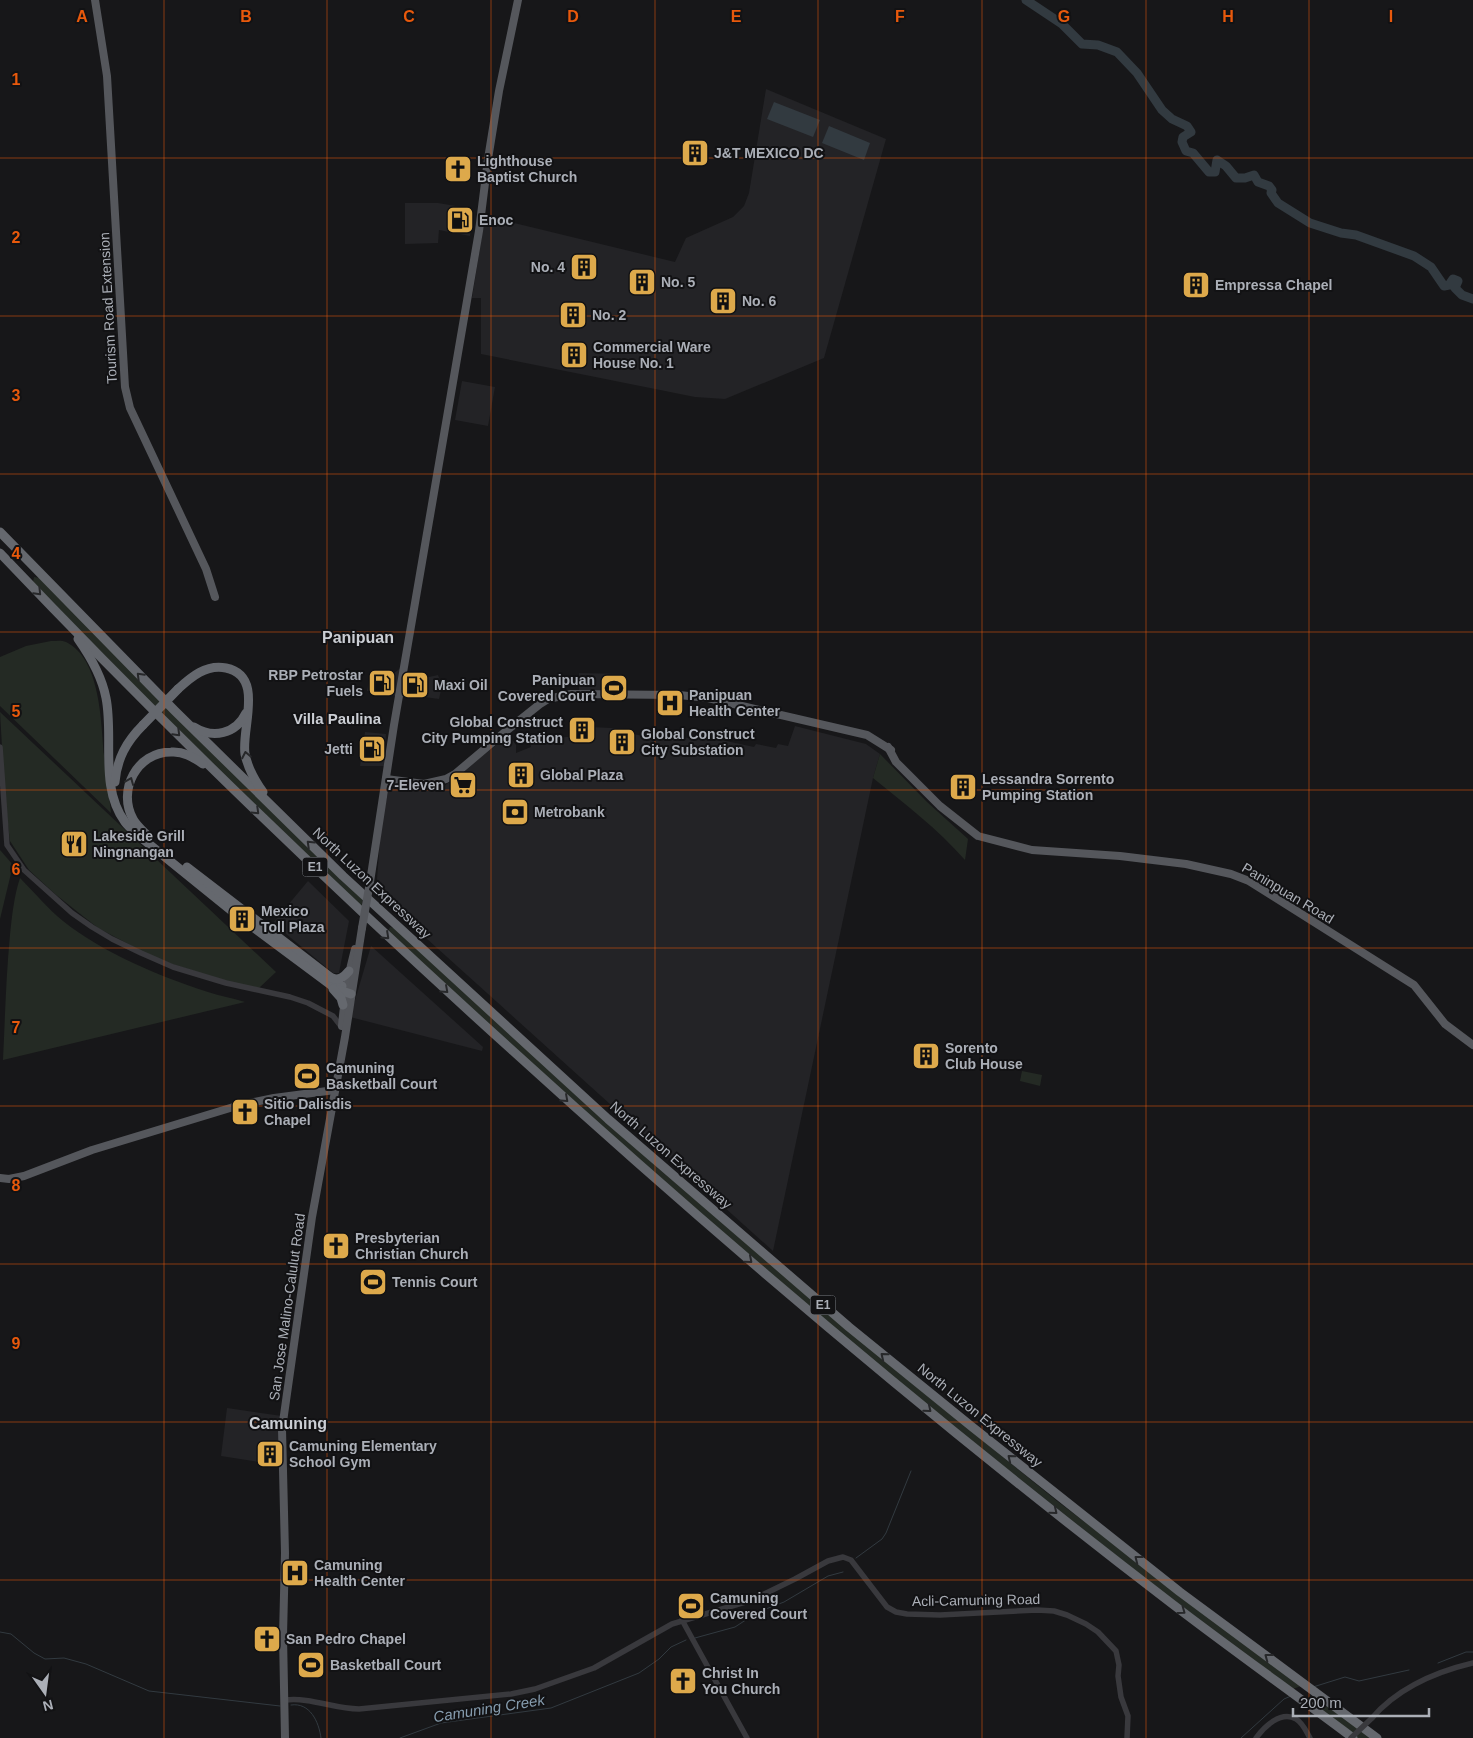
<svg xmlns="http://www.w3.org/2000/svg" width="1473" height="1738" font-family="Arial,sans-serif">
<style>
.built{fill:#232326}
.green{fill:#242a24}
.water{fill:#323a40}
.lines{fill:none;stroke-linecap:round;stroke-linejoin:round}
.stream{stroke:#323a40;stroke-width:1}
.river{stroke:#323a40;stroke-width:9}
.minor{stroke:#39393d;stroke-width:5.5}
.major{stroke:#55575c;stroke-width:8}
.highway{stroke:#65686e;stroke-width:9}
.minor-bridge{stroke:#39393d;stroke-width:5.5}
.major-bridge{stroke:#55575c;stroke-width:8}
.highway-bridge{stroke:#65686e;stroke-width:9}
.oneway{stroke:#27282a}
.grid{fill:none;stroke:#e8590c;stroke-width:1;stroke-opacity:0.55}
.labels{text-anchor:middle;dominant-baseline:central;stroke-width:4;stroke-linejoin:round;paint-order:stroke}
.shield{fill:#121214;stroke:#7d8086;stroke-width:1}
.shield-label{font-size:12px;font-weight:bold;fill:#abafb7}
.poi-label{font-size:14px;font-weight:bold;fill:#abafb7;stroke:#121214;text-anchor:start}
.street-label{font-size:14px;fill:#abafb7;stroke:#121214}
.neighbourhood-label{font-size:15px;font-weight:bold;fill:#cbced4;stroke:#121214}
.water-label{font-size:15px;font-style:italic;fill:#869cae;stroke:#121214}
.quarter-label{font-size:16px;font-weight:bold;fill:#cbced4;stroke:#121214}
.grid-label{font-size:16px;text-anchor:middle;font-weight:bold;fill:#e8590c;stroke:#121214;stroke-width:4;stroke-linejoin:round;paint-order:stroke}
</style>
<rect width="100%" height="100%" fill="#171719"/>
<g class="built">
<path d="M 766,89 L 886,139 L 824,358 L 725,399 L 695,397 L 481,354 L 481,298 L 472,298 L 485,216 L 675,262 L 686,238 L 733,217 L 744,206 L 749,193 Z"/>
<path d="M 405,203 L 438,203 L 473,209 L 470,236 L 439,230 L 438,243 L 405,244 Z"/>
<path d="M 462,381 L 495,387 L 488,426 L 455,420 Z"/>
<path d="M 402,667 L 396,696 L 367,691 L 371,670 L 393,674 Z"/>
<path d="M 407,673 L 429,677 L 438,675 L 442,686 L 439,699 L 403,694 Z"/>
<path d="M 579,673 L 621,674 L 620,682 L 605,682 L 604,694 L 579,694 Z"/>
<path d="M 579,724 L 587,724 L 590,727 L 633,729 L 632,734 L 657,738 L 663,736 L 703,739 L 703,736 L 754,747 L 756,744 L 776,748 L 778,744 L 788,746 L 795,726 L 866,744 L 880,754 L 873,778 L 773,1251 L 376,893 L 381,825 L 389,788 L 429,790 L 443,787 L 509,735 L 516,745 L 516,753 L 531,747 L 530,740 L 579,736 Z"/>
<path d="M 365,732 L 386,734 L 384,766 L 360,766 Z"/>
<path d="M 308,881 L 349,921 L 339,973 L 333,973 L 273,923 Z"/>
<path d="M 371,946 L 483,1047 L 482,1051 L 350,1017 Z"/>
<path d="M 227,1408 L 282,1416 L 278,1465 L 221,1456 Z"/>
</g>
<g class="green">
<path d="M 34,577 L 40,578 L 363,897 L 361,909 L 182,735 L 33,582 Z"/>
<path d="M 51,641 C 56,641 62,640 66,642 C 101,659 101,723 104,755 C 106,774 109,793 111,813 L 0,706 L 0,657 L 26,646 Z"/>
<path d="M 0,712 L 276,972 L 259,988 L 234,984 L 172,964 L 149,955 L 98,928 L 55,894 L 29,870 L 10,841 L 5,800 Z"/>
<path d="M 880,754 L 927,802 L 968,839 L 965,860 C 938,829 905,804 873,778 Z"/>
<path d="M 0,850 L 13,865 L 0,919 Z"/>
<path d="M 20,878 C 34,892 48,909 63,921 C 103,953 159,976 208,992 C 220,996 232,998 245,1002 L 3,1060 C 5,1018 6,977 10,935 C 12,916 14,896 20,878 Z"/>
<path d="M 390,927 L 394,928 L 659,1169 L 898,1372 L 1057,1501 L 1301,1686 L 1293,1689 L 1147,1580 L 894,1379 L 654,1175 L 388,932 Z"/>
<path d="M 1022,1071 L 1042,1075 L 1040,1086 L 1020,1081 Z"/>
<path d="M 385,1275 L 386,1286 L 362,1288 L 361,1277 Z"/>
<path d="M 306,1656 L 316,1656 L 317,1675 L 306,1676 Z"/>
<path d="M 1318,1699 L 1373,1738 L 1357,1738 L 1311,1704 Z"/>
</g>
<g class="water">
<path d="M 774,102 L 820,120 L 813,137 L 767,119 Z"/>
<path d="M 829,126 L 870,143 L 864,160 L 822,143 Z"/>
</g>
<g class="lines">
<g class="stream">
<path d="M 856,1558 L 882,1539 L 886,1533 L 911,1471"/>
<path d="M 0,1632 L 11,1634 L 34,1653 L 45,1659 L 64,1658 L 86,1664 L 149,1691 L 280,1706"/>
<path d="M 695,1638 L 735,1627 L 758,1612 L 784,1602 L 828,1576 L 843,1572"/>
<path d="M 1438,1663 L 1466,1652 L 1473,1652"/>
<path d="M 1313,1687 L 1345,1677 L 1359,1681 L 1409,1670"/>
<path d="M 291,1705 C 310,1702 319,1722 321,1738"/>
<path d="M 400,1738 L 441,1723 L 551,1708 L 639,1673 L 659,1659 L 671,1647 L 686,1640"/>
<path d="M 1241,1738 L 1284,1699 L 1291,1696"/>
</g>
<path class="river" d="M 1026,0 L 1062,24 L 1082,44 L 1098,45 L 1117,52 L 1137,73 L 1162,110 L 1172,119 L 1187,126 L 1191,132 L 1183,137 L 1182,142 L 1186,151 L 1193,153 L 1209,172 L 1215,172 L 1217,160 L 1226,166 L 1236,178 L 1245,178 L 1254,175 L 1258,182 L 1269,186 L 1272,190 L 1271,193 L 1278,203 L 1310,223 L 1341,233 L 1356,235 L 1414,256 L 1431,267 L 1444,286 L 1449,285 L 1453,279 L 1458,281 L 1455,288 L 1462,295 L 1473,299"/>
<g class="minor">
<path d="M 0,747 L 7,845 L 24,870 L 72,913 L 92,927 L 112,939 L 141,953 L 173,967 L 226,983 L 290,997 L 308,1003 L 333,1016 L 340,1025 L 343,1026"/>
<path d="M 682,1620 L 747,1738"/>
<path d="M 285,1700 C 311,1697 334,1709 359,1709 L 511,1694 L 535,1689 L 594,1668 L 672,1624 L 752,1600 L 795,1579 L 828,1561 L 843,1557 L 851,1560 L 887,1607 L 896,1612 L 907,1614 L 940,1615 L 1037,1610 L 1054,1611 L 1067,1615 L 1086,1624 L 1098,1632 L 1116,1651 L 1119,1665 L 1118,1676 L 1121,1697 L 1128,1716 L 1127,1738"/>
<path d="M 1372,1718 C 1398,1688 1435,1672 1473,1663"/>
<path d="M 1256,1738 C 1264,1727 1281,1710 1296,1719 C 1303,1723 1306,1731 1310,1738"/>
</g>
<g class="major">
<path d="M 95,0 L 107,76 L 125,387 L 130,408 L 206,569 L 215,597"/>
<path d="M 888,747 L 896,762 L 940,806 L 978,836 L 1032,850 L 1120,856 L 1186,864 L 1231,874 L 1249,881 L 1414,985 L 1445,1024 L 1473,1045"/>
<path d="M 386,779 L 424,784 L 446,779 L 455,774 L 506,731 L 540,704 L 548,699 L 571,694 L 679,695 L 708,698 L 867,735 L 891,750"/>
<path d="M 370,882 L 394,725 L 479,231 L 488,159 L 499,91 L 518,0"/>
<path d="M 342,1026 C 344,1000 348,975 355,949"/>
<path d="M 0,1178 L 9,1179 L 24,1176 L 92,1150 L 240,1105 L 274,1098 L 335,1090"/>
<path d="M 285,1738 L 283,1636 L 285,1553 L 282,1429 L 312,1217 L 345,1037 L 362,928"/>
</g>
<g class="highway">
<path d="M 0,532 L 175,711 L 343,876 L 608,1119 L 849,1327 L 971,1426 L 1180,1592 L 1377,1738"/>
<path d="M 0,553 C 164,726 336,891 513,1051 C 725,1244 944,1429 1171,1603 C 1231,1649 1293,1693 1353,1738"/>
<path d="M 78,639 C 90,656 102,677 106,698 C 114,738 99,787 125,822 C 130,829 138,834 144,840 L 238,916"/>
<path d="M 178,689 C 191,677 206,664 226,668 C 265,676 241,728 245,754 C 248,769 255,781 263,792"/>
<path d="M 194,727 C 213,739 236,734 246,713"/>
<path d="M 115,782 C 117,759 126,742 143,725"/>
<path d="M 148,836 C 143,831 136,825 133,819 C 117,790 137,752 171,752 C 183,751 193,757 203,764"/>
<path d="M 187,867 L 243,910"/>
<path d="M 251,916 L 342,986"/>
<path d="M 246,922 L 336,989 L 351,994"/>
<path d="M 332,978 C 339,981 344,977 349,971"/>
<path d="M 333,989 L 341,998 L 343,1005"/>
</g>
<path class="minor-bridge" d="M 1351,1738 L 1372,1718"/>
<path class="major-bridge" d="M 362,928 L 370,882"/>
<path class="highway-bridge" d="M 143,725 L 178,689"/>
</g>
<defs><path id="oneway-chevron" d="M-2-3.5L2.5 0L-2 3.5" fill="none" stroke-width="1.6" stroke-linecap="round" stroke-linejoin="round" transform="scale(1.25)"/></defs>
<g class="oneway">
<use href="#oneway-chevron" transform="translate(38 592) rotate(46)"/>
<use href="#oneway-chevron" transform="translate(140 676) rotate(-135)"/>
<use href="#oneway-chevron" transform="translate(177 733) rotate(45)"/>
<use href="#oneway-chevron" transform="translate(246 755) rotate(-101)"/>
<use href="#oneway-chevron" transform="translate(130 781) rotate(-68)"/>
<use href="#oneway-chevron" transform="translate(256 811) rotate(44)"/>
<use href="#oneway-chevron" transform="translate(310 844) rotate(-136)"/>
<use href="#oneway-chevron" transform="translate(386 936) rotate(43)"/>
<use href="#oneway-chevron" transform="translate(445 990) rotate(42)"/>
<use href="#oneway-chevron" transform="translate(565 1099) rotate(42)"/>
<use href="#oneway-chevron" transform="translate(749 1260) rotate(41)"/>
<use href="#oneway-chevron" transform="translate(884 1356) rotate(-141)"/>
<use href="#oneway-chevron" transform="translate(928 1409) rotate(39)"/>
<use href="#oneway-chevron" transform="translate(1011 1458) rotate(-141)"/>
<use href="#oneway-chevron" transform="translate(1054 1511) rotate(39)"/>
<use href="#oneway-chevron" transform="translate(1138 1559) rotate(-142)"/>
<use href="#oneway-chevron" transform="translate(1182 1611) rotate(36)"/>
<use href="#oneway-chevron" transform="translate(1268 1657) rotate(-143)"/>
</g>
<path class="grid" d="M 164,0 L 164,1738M 327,0 L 327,1738M 491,0 L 491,1738M 655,0 L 655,1738M 818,0 L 818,1738M 982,0 L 982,1738M 1146,0 L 1146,1738M 1309,0 L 1309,1738M 0,158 L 1473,158M 0,316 L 1473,316M 0,474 L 1473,474M 0,632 L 1473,632M 0,790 L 1473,790M 0,948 L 1473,948M 0,1106 L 1473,1106M 0,1264 L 1473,1264M 0,1422 L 1473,1422M 0,1580 L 1473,1580"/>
<defs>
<g id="building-square" transform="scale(1.4375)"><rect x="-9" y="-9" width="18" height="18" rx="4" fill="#dda94b" stroke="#121214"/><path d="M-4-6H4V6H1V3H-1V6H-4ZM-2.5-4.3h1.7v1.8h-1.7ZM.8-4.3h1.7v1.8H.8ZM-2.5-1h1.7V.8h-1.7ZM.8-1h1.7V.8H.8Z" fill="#111"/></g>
<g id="church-square" transform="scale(1.4375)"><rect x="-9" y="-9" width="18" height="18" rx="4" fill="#dda94b" stroke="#121214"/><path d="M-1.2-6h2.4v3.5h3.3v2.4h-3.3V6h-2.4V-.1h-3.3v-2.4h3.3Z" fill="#111"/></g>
<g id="fuel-square" transform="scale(1.4375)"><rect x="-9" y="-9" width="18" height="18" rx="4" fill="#dda94b" stroke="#121214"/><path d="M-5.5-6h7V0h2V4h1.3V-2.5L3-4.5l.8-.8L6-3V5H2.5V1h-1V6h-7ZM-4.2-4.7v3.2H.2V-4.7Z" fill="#111"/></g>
<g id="stadium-square" transform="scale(1.4375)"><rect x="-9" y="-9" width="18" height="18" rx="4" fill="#dda94b" stroke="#121214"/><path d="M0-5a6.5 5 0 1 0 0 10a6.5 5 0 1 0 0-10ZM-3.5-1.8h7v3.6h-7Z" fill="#111"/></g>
<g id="hospital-square" transform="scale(1.4375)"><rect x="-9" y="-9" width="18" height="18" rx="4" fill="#dda94b" stroke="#121214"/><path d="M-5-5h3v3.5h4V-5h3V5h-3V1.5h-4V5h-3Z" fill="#111"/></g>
<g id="supermarket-square" transform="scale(1.4375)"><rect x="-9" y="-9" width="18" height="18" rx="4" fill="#dda94b" stroke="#121214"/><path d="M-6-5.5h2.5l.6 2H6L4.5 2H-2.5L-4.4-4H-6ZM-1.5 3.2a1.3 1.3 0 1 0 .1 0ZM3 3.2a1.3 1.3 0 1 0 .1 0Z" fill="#111"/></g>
<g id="bank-square" transform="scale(1.4375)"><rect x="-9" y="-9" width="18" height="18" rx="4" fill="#dda94b" stroke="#121214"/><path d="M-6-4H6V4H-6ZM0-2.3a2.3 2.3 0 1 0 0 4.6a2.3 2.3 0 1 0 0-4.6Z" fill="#111"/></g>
<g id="restaurant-square" transform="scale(1.4375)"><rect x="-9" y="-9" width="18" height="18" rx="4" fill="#dda94b" stroke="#121214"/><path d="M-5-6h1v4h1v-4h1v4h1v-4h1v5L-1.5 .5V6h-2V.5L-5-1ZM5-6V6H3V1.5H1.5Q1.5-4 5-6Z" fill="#111"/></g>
</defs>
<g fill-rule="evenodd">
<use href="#building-square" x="695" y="153"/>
<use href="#church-square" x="458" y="169"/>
<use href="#fuel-square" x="460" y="220"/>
<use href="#building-square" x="584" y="267"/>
<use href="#building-square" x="642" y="282"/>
<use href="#building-square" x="1196" y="285"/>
<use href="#building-square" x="723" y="301"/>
<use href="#building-square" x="573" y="315"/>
<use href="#building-square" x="574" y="355"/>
<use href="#fuel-square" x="382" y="683"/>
<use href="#fuel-square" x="415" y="685"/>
<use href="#stadium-square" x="614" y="688"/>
<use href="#hospital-square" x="670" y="703"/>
<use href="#building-square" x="582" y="730"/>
<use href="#building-square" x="622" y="742"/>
<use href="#fuel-square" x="372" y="749"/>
<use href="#building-square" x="521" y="775"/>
<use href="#supermarket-square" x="463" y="785"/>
<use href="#building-square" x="963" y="787"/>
<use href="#bank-square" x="515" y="812"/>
<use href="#restaurant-square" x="74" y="844"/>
<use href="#building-square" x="242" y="919"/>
<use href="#building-square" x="926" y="1056"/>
<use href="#stadium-square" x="307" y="1076"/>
<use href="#church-square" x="245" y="1112"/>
<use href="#church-square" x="336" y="1246"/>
<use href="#stadium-square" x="373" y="1282"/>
<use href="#building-square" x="270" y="1454"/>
<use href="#hospital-square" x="295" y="1573"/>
<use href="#stadium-square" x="691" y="1606"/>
<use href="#church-square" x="267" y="1639"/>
<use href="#stadium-square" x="311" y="1665"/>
<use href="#church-square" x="683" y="1681"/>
</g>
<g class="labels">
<g class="shield">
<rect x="302.5" y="857.5" width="25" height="19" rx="4"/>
<rect x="810.5" y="1295.5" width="25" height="19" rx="4"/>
</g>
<g class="shield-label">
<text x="315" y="867">E1</text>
<text x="823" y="1305">E1</text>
</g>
<g class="poi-label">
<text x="714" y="153">J&amp;T MEXICO DC</text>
<text x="477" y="161">Lighthouse<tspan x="477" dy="16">Baptist Church</tspan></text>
<text x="479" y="220">Enoc</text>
<text x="565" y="267" text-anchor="end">No. 4</text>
<text x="661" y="282">No. 5</text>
<text x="1215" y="285">Empressa Chapel</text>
<text x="742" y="301">No. 6</text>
<text x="592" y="315">No. 2</text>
<text x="593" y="347">Commercial Ware<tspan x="593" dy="16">House No. 1</tspan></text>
<text x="363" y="675" text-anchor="end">RBP Petrostar<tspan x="363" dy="16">Fuels</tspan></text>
<text x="595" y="680" text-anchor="end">Panipuan<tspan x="595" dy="16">Covered Court</tspan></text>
<text x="434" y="685">Maxi Oil</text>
<text x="689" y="695">Panipuan<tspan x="689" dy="16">Health Center</tspan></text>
<text x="563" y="722" text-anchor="end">Global Construct<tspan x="563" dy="16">City Pumping Station</tspan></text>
<text x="641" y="734">Global Construct<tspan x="641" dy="16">City Substation</tspan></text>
<text x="353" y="749" text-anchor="end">Jetti</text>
<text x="540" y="775">Global Plaza</text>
<text x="982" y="779">Lessandra Sorrento<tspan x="982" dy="16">Pumping Station</tspan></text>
<text x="444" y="785" text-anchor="end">7-Eleven</text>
<text x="534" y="812">Metrobank</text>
<text x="93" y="836">Lakeside Grill<tspan x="93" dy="16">Ningnangan</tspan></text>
<text x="261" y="911">Mexico<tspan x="261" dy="16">Toll Plaza</tspan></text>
<text x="945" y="1048">Sorento<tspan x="945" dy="16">Club House</tspan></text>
<text x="326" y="1068">Camuning<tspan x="326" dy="16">Basketball Court</tspan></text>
<text x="264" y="1104">Sitio Dalisdis<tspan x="264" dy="16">Chapel</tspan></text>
<text x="355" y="1238">Presbyterian<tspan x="355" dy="16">Christian Church</tspan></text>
<text x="392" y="1282">Tennis Court</text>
<text x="289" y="1446">Camuning Elementary<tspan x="289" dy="16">School Gym</tspan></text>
<text x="314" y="1565">Camuning<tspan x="314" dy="16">Health Center</tspan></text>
<text x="710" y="1598">Camuning<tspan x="710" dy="16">Covered Court</tspan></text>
<text x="286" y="1639">San Pedro Chapel</text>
<text x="330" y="1665">Basketball Court</text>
<text x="702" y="1673">Christ In<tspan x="702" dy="16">You Church</tspan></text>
</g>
<g class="street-label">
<text transform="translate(108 308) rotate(-93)">Tourism Road Extension</text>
<text transform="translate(372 883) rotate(43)">North Luzon Expressway</text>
<text transform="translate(1288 893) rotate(31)">Paninpuan Road</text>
<text transform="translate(671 1155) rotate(41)">North Luzon Expressway</text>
<text transform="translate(287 1307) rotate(-82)">San Jose Malino-Calulut Road</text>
<text transform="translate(980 1415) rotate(39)">North Luzon Expressway</text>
<text transform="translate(976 1600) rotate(-1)">Acli-Camuning Road</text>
</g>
<g class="neighbourhood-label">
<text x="337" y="718">Villa Paulina</text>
</g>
<g class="water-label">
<text transform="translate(489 1708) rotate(-9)">Camuning Creek</text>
</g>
<g class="quarter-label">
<text x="358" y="637">Panipuan</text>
<text x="288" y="1423">Camuning</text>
</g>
</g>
<g class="grid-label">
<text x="82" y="22">A</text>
<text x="246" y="22">B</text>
<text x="409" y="22">C</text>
<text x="573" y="22">D</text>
<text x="736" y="22">E</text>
<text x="900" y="22">F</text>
<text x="1064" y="22">G</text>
<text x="1228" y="22">H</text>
<text x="1391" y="22">I</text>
<text x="16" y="85">1</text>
<text x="16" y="243">2</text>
<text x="16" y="401">3</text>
<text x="16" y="559">4</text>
<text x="16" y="717">5</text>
<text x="16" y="875">6</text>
<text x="16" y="1033">7</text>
<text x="16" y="1191">8</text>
<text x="16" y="1349">9</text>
</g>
<g transform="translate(45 1693) rotate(166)" stroke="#121214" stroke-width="4" paint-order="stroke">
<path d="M0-4L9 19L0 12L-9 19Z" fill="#abafb7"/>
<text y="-8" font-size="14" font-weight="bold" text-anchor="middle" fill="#abafb7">N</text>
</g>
<path d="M1293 1708v8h136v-8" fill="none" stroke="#abafb7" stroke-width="2.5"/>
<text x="1300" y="1708" font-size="15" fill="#abafb7" stroke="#121214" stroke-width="4" paint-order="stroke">200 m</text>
</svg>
